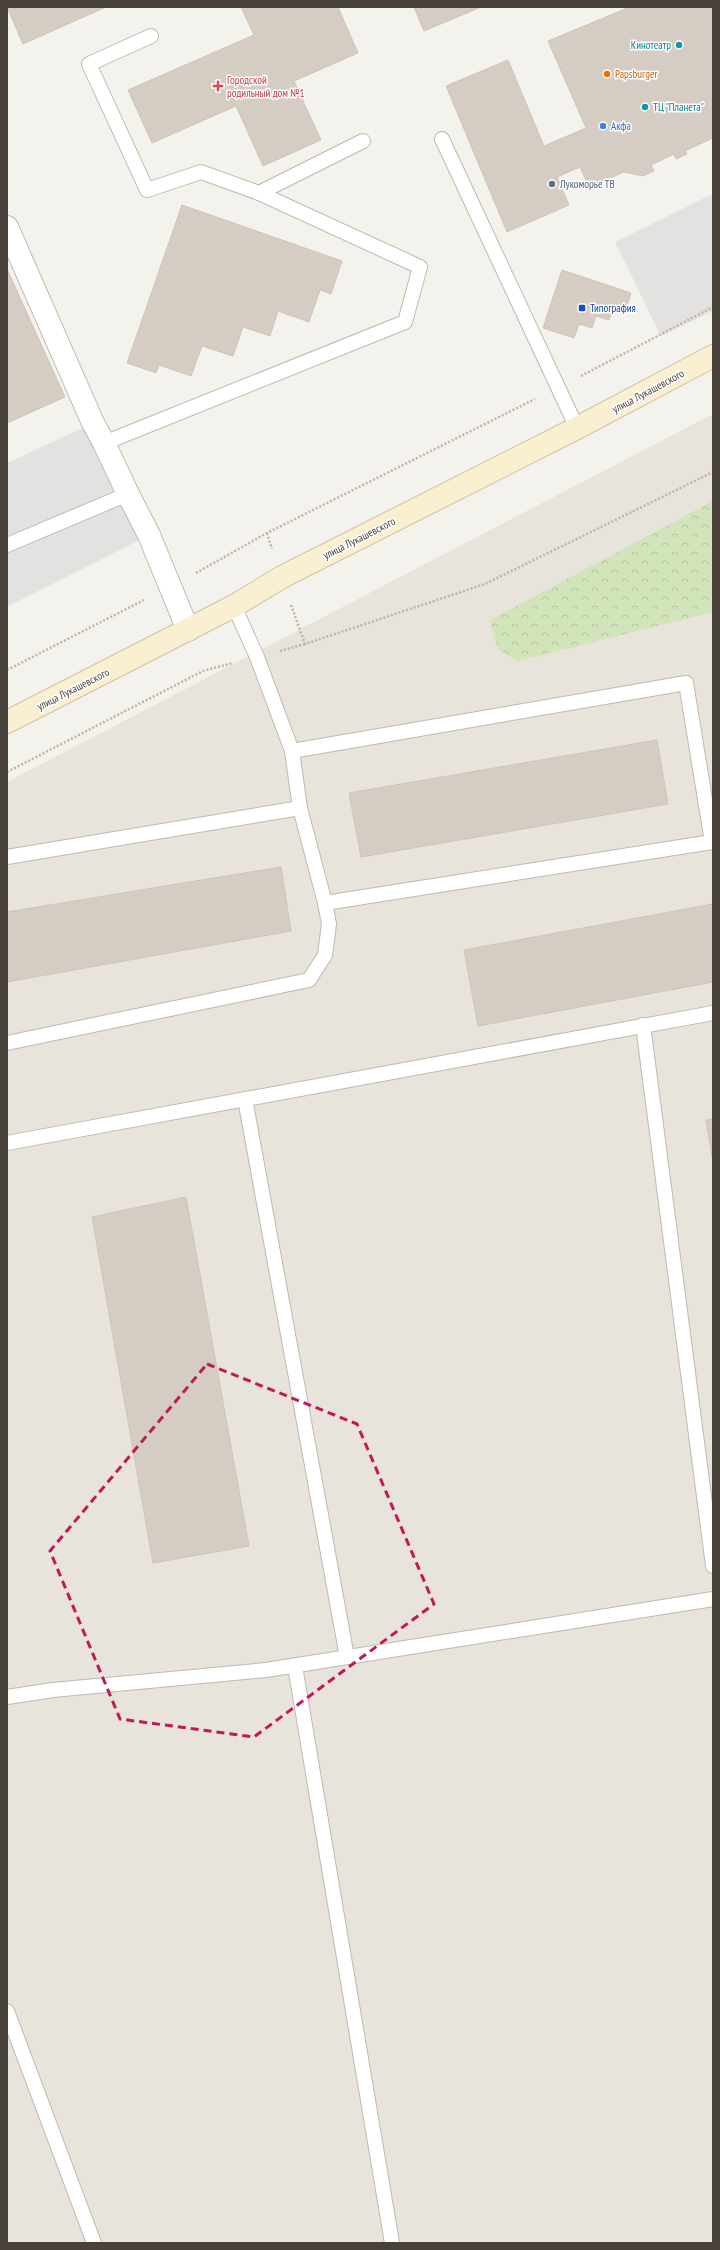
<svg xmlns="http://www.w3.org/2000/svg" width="720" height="2250" font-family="'PT Sans Narrow',sans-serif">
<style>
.residential{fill:#e8e3db}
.forest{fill:url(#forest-crowns)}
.parking{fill:#e4e2e0}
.building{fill:#d5cdc3;stroke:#cfc5b6}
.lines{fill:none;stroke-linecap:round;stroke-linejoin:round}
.lane-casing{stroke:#bfb9af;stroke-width:16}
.street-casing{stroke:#bfb9af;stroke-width:24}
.secondary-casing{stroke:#cfc2a0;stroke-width:24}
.path{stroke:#c0b4a2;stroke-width:2.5;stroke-dasharray:2 2;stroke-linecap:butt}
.lane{stroke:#fff;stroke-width:14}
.street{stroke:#fff;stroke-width:22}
.secondary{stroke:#faefd1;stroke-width:22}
.marked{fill:none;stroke:#c2185b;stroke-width:3;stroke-dasharray:8 5;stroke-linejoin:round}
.culture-dot{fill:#0f9aa8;stroke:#fff;stroke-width:1.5}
.food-dot{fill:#e8710a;stroke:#fff;stroke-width:1.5}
.health-dot{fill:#e0444e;stroke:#fff;stroke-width:1.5}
.shop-dot{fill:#3f7fe0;stroke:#fff;stroke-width:1.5}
.service-dot{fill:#5c6f8a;stroke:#fff;stroke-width:1.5}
.transit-dot{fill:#1a4fb4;stroke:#fff;stroke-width:1.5}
.labels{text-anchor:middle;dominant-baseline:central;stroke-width:3;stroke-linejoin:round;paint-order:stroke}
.culture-label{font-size:11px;fill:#0d838f;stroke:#fff;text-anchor:end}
.food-label{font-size:11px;fill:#c56008;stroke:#fff;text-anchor:start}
.health-label{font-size:11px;fill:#be3a42;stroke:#fff;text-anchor:start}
.shop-label{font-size:11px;fill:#366cbe;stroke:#fff;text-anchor:start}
.service-label{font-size:11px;fill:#4e5e75;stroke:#fff;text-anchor:start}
.transit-label{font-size:11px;fill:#164399;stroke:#fff;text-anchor:start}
.street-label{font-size:11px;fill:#48423a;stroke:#fff}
</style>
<defs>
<pattern id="forest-crowns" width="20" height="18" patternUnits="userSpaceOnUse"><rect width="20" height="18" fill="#d2e4ba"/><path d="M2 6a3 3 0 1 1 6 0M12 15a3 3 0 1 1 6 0" fill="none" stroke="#b6c5a1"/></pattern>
</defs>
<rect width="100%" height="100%" fill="#f4f2ec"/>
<path class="residential" d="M 713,414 L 713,2243 L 7,2243 L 7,782 Z"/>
<path class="forest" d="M 713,501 L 713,612 L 518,661 L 498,650 L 490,620 Z"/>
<g class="parking">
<path d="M 713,194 L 713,311 L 661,336 L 615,242 Z"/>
<path d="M 93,423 L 149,535 L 7,607 L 7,463 Z"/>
</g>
<g class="building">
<path d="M 7,7 L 106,7 L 23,44 Z"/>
<path d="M 241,7 L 338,7 L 358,53 L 294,81 L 321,140 L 263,166 L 236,106 L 152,143 L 128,90 L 254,35 Z"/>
<path d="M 414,7 L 481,7 L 424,31 Z"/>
<path d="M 630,7 L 713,7 L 713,138 L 685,151 L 687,154 L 676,159 L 674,154 L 651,165 L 654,171 L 643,176 L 624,172 L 589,187 L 580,167 L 557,177 L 569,205 L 507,232 L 446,86 L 508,60 L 544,146 L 586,128 L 548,41 Z"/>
<path d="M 182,205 L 342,261 L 331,294 L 320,290 L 309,322 L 278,311 L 270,336 L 243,327 L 233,356 L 202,346 L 191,376 L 159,365 L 156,373 L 127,363 Z"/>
<path d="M 7,269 L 65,397 L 7,423 Z"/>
<path d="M 562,270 L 631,293 L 625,312 L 613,308 L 609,320 L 596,316 L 592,328 L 579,324 L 574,338 L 543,328 Z"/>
<path d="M 657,740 L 668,804 L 361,857 L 349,793 Z"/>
<path d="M 281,867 L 291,931 L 7,982 L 7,912 Z"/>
<path d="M 713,904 L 713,982 L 478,1026 L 464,950 Z"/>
<path d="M 713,1119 L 713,1163 L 706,1120 Z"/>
<path d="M 186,1197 L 249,1546 L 153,1563 L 92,1217 Z"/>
</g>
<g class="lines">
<g class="lane-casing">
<g id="lane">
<path d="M 442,139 L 577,428"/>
<path d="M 259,193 L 363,141"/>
<path d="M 104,443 L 405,322 L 420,267 L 259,193 L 201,172 L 147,190 L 89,64 L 151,36"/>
<path d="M 7,545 L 128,494"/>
<path d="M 292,751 L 686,683 L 712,842 L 325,903"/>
<path d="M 7,857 L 300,808"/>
<path d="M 643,1025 L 713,1566"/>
<path d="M 7,1043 L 309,980 L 325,955 L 329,924 L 325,903 L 300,808 L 292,751 L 257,657 L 234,606"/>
<path d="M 245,1099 L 347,1657"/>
<path d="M 7,1143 L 713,1013"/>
<path d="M 295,1666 L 392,2243"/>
<path d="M 7,1697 L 53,1690 L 266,1670 L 713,1599"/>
<path d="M 7,2011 L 94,2243"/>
</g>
</g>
<g class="street-casing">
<path id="street" d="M 7,227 L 93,423 L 104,443 L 128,494 L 149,535 L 188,630"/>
</g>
<g class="secondary-casing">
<path id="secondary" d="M 7,722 L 234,606 L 282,577 L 577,428 L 713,356"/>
</g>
<g class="path">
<path d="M 581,376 L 713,307"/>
<path d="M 267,533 L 272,549"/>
<path d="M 196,573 L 267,533 L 535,399"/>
<path d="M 291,605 L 305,644 L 485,584 L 713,472"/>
<path d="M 280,651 L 305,644"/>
<path d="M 7,670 L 144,600"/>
<path d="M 7,772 L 203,671 L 233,663"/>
</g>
<use href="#lane" class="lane"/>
<use href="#street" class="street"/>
<use href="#secondary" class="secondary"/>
</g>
<path class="marked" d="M 207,1364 L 357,1424 L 434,1604 L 254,1737 L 120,1719 L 50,1551 Z"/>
<g class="culture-dot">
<circle cx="679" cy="45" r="4"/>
<circle cx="645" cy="107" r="4"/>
</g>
<circle class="food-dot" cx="607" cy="74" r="4"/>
<path class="health-dot" d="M216 80h4v4h4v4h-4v4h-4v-4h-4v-4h4z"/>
<circle class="shop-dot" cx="603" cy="126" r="4"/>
<circle class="service-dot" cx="552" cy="184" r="4"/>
<rect class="transit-dot" x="578" y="304" width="8" height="8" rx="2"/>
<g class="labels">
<g class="culture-label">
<text x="671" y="45">Кинотеатр</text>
<text x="653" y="107" text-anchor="start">ТЦ "Планета"</text>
</g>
<g class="food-label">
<text x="615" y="74">Papsburger</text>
</g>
<g class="health-label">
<text x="227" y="80">Городской<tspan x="227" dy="13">родильный дом №1</tspan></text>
</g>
<g class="shop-label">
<text x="611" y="126">Акфа</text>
</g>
<g class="service-label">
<text x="560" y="184">Лукоморье ТВ</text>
</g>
<g class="transit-label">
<text x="590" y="308">Типография</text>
</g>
<g class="street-label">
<text transform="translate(648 391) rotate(-28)">улица Лукашевского</text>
<text transform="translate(359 538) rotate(-27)">улица Лукашевского</text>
<text transform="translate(73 689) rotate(-27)">улица Лукашевского</text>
</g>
</g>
<rect width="720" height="2250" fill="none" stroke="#48423a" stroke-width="16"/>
</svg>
